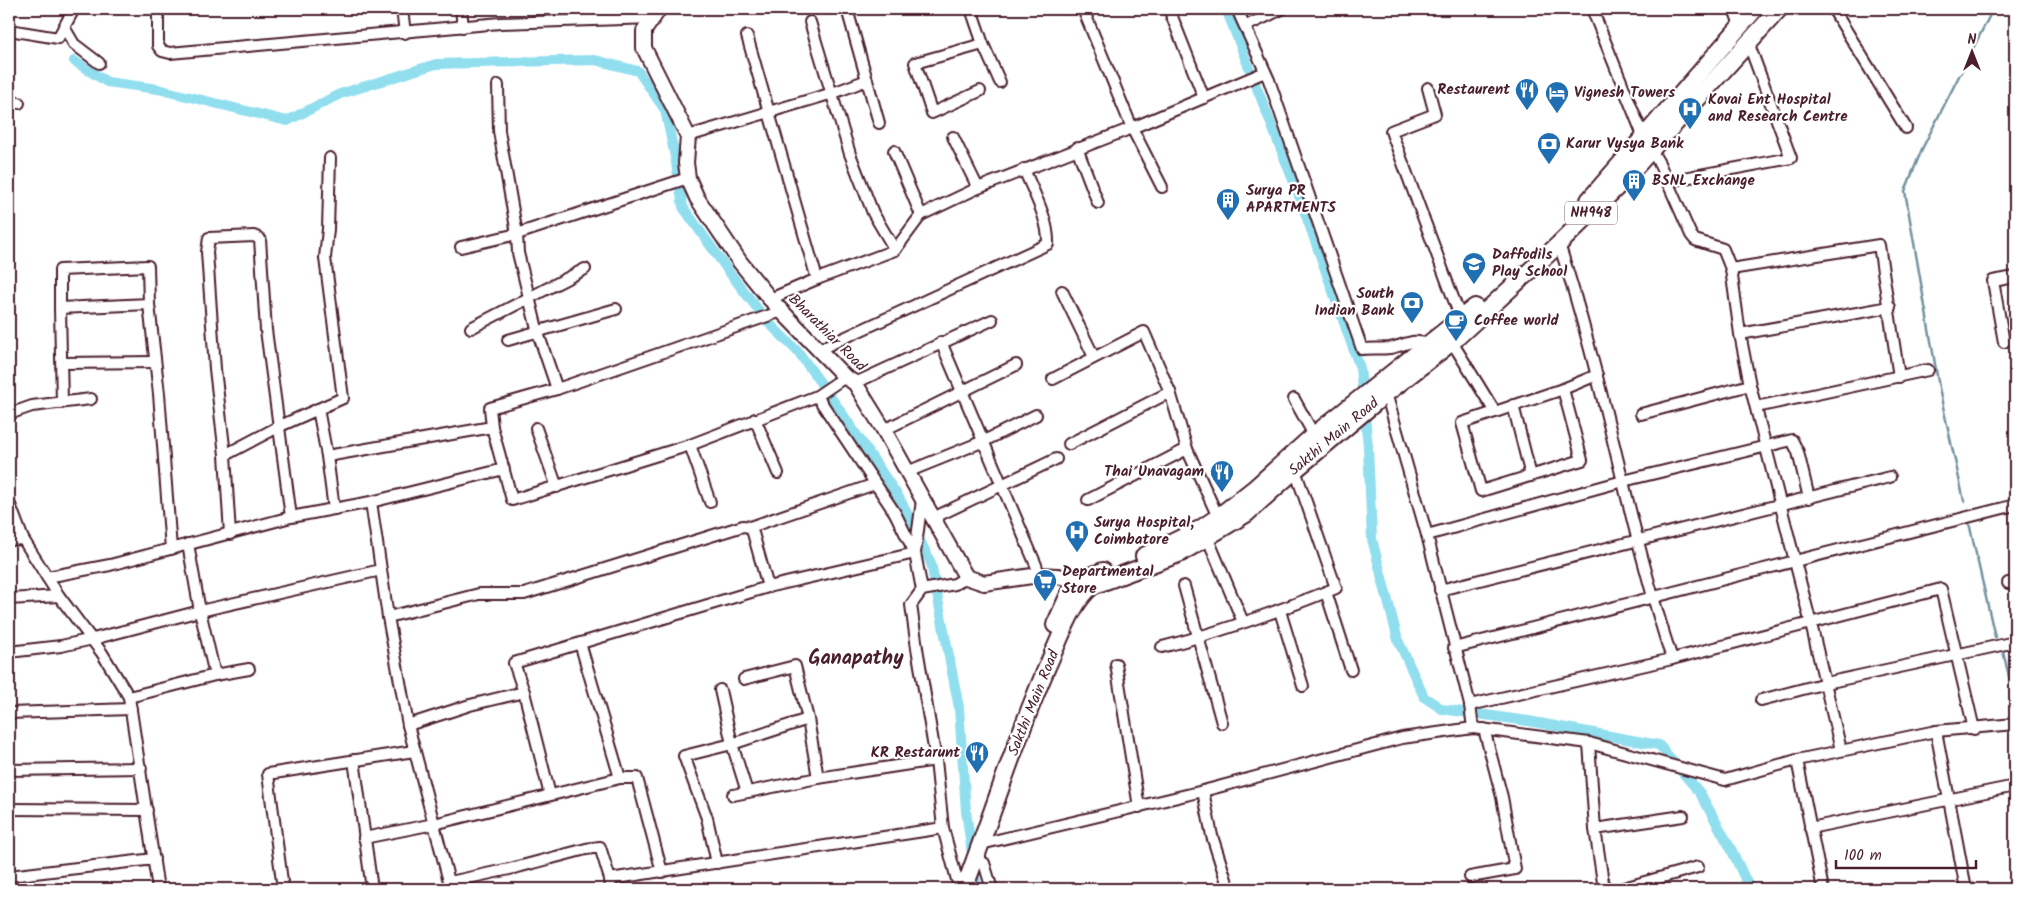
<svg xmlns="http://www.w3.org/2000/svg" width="2024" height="898" font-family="Kalam,sans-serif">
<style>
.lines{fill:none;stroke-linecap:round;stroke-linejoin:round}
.stream{stroke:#7492a0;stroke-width:2.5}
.canal{stroke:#90deee;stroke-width:10}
.minor-casing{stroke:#4a1f2b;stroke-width:14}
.secondary-casing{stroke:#4a1f2b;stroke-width:18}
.trunk-casing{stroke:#4a1f2b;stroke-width:20}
.minor{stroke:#fff;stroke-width:10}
.secondary{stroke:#fff;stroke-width:14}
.trunk{stroke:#fff;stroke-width:16}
.labels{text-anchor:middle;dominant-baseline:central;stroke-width:4.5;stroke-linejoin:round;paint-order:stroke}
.shield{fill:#fff;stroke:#80626b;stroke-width:1}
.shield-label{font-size:14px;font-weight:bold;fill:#4a1f2b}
.poi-label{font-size:15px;font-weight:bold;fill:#4a1f2b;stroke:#fff;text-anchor:start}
.street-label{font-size:15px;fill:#4a1f2b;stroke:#fff}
.district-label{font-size:20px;font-weight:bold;fill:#4a1f2b;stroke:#fff}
</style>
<rect width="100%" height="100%" fill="#fff"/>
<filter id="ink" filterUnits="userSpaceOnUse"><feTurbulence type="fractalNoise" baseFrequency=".02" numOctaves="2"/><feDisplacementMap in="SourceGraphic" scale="10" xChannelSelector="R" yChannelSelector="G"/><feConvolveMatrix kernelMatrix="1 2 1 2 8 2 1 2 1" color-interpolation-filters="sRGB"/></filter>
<g filter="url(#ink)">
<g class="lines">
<g class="stream">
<path d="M 1964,501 L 1940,393 L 1905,191 L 1922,149 L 1993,9"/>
<path d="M 1969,523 L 1995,637"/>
<path d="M 2003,651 L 2015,703"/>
</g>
<g class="canal">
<path d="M 1226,9 L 1298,193 L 1360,368 L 1368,446 L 1372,539 L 1398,640 L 1424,697 L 1442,709 L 1528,721 L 1659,745 L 1700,793 L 1731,849 L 1750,889"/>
<path d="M 74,61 L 107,82 L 158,89 L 287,121 L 340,94 L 436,64 L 595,60 L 638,71 L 665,110 L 675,157 L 683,207 L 729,272 L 767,321 L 799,353 L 842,413 L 900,499 L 931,563 L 959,708 L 966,811 L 977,889"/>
</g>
<g class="minor-casing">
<g id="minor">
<path d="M 158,9 L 158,46 L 162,51 L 170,53 L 500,23 L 653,18"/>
<path d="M 402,9 L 405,33"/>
<path d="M 461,9 L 463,27"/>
<path d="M 847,9 L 879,123"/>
<path d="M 971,9 L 983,44 L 1000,82"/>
<path d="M 1083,9 L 1132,128 L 1162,187"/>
<path d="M 1169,9 L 1204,98"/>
<path d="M 1237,9 L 1269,80 L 1362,349 C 1371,348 1381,349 1390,348 C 1407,345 1411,338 1429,344"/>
<path d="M 1592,9 L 1644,138 L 1659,163 L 1691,235 L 1695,240 L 1723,249 L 1731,269 L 1740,334 L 1750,385 L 1811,624 L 1841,750"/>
<path d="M 1734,9 L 1740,25"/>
<path d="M 1833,9 L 1906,128"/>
<path d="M 810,22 L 850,154 L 873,213 L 895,250"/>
<path d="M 1246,26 L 1282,9"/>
<path d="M 64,27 L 74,44 L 99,63"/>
<path d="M 9,30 L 58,38 L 74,9"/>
<path d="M 747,36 L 817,279"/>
<path d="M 498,85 L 499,131 L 517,234 L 518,253 L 538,333 L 557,389"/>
<path d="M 1428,88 L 1435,114 L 1391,131 L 1461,319"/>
<path d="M 980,91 L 932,113 L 915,63 L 983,44"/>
<path d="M 9,101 L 19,103"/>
<path d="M 688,136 L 833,93 L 867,80"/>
<path d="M 953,137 L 978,188"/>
<path d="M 1077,148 L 1098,203"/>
<path d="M 894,151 L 921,215"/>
<path d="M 1668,181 L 1791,158 L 1748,42"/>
<path d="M 1559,244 C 1604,380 1627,522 1672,659"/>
<path d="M 461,247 L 517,234 L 688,178"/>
<path d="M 1731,269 L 1879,245 L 1899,377"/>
<path d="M 1062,291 L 1094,357"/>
<path d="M 770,299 L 817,279 L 895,250 L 921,215 L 978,188 L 1132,128 L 1265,72"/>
<path d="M 149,304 L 60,308 L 60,270 L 148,266 L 149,304 L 159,394 L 171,549"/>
<path d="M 60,308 L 62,403"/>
<path d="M 471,328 L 585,269"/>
<path d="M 1740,334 L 1890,307"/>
<path d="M 508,340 L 616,309"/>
<path d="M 941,342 L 1036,565 L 1039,575"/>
<path d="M 1452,342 L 1495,412 L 1563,389 L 1597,375"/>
<path d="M 2004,342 L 1993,281 L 2015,277"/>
<path d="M 820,349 L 1048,244 C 1049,219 1033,192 1024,169"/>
<path d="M 62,363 L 155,362"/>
<path d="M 1053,379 L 1144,332 L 1170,392 L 1187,449 L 1218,517"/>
<path d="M 855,383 L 992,320"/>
<path d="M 1386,393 L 1427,535 L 1470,705 L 1473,728"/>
<path d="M 817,396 L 895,513 L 915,553 L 922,590"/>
<path d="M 1294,399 L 1314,435"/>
<path d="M 1513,405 L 1531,476"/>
<path d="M 1756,407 L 1928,370"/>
<path d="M 318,409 L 327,456 L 334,509"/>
<path d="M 1495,412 L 1462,423 L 1481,491 L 1582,460 L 1563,389"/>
<path d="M 9,414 L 32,406 L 91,399"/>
<path d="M 1641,414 L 1750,385"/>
<path d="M 755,419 L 778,473"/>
<path d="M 492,427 L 512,500 L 690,445 L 817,396 L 845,377"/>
<path d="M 536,428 L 557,487"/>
<path d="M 884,430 L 1016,365"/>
<path d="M 1069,444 L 1170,392"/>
<path d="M 690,445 L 710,502"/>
<path d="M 225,455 L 280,426 L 343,398 L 325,258 L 328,229 L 330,158"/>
<path d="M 327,456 L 492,427 L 490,408 L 557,389 L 782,311"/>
<path d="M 907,472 L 984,441 L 1036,415"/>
<path d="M 1088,500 L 1187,449"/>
<path d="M 9,502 L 23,539 L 59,596 L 102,653 L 129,697 L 158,889"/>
<path d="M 371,502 L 388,617 L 408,725 L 451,889"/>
<path d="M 933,518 L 1056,459"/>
<path d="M 750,527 L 875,484"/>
<path d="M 230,534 L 225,455 L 215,369 L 207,252 L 209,238 L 254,236 L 260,239 L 266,330 L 291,517"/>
<path d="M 1427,535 L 1623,481 L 1792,440 L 1798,452 L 1809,498"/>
<path d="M 1208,539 L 1243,622"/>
<path d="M 9,540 L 23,539"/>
<path d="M 47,577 L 110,565 L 291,517 L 371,502 L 504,469"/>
<path d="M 2008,583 L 2015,582"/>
<path d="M 1184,586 L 1222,723"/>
<path d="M 1440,590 L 1890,477"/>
<path d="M 1326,592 L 1351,670"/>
<path d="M 9,599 L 59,596"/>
<path d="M 1280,611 L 1303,686"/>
<path d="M 388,617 L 479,594 L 524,594 L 743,526 L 750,527 L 753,533 L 768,587 L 915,553 L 922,500"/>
<path d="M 580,643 L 620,778"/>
<path d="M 1162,647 C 1222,632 1279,611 1336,588 L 1295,470"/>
<path d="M 1454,648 L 2015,505"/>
<path d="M 9,652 L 61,646 L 93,639 L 200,611 L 381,570"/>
<path d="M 1116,664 L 1139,807"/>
<path d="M 215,675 L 249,669"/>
<path d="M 744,679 L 795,666 L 808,719 L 818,778"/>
<path d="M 720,690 L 732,744 L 747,792"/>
<path d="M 129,697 L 215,675 L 200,611 L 188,544"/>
<path d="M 1761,700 L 1826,683 L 2015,642"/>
<path d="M 1470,705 L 1672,659 L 1941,589 L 1974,729"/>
<path d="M 9,713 L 131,709"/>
<path d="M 408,725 L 470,705 L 524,692"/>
<path d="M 1936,731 L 1966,889"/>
<path d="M 1589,743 L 1595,829 L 1604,889"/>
<path d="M 354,760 L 372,889"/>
<path d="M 1797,760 L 1823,889"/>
<path d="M 9,770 L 141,768"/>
<path d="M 1203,791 L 1212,836 L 1229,889"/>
<path d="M 550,795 L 524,692 L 514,663 L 768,587"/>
<path d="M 733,795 L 818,778 L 936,760"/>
<path d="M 9,809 L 147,810"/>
<path d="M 943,828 L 957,880"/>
<path d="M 1810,828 L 2015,786"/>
<path d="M 1595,829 L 1683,816"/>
<path d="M 364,838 L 434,824 L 620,778 L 637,778 L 662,872"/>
<path d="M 981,844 L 1203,791 L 1402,738 L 1473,728 L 1589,743 L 1725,780 L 1797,760 L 1936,731 L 2015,724"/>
<path d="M 975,859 L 984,863 L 992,889"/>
<path d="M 717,863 L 707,818 L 684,756 L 732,744 L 808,719"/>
<path d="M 9,876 L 154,859"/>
<path d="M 1470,877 L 1515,869 L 1502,797 L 1484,729"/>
<path d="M 450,882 L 514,868 L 586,849 L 600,847 L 610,879"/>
<path d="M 283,889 L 268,774 L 414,751"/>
<path d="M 611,889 L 610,879 L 943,828 L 936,760 L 917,648 L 911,605 L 922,590 L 955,584 L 966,577"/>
<path d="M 1620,889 L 1698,867"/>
</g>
</g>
<g class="secondary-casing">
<path id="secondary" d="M 659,9 L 644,31 L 644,48 L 688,136 L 686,163 L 688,178 L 697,198 L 740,262 L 770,299 L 845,377 L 855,383 L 884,430 L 966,577 L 984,583 L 1039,575 L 1057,576 L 1081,580 L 1088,584"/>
</g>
<g class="trunk-casing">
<g id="trunk">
<path d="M 1589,200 L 1755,9"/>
<path d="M 1144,556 L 1200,529 L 1218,517 L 1256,487 L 1314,435 L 1475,307"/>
<path d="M 1055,625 L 1070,592 L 1081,580 L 1103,571"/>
<path d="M 964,889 C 994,810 1019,729 1054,651 C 1064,629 1073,602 1092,586 L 1181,553 L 1246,514 L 1295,470 L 1383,396 L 1452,342 L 1559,244 L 1620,184 L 1779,9"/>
</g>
</g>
<use href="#minor" class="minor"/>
<use href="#secondary" class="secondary"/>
<use href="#trunk" class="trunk"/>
</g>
</g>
<defs>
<g id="restaurant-pin" transform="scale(1.25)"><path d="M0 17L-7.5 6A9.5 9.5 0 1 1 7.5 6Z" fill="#1f6fb2" stroke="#fff"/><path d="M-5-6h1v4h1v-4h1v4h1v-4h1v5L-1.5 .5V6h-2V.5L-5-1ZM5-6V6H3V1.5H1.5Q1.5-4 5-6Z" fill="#fff"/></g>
<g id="hotel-pin" transform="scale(1.25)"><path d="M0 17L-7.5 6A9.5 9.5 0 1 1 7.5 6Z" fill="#1f6fb2" stroke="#fff"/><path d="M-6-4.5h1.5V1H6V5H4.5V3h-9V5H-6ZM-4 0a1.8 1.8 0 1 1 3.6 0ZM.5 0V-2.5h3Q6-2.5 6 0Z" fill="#fff"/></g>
<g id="hospital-pin" transform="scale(1.25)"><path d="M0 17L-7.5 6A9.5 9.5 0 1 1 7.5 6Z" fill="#1f6fb2" stroke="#fff"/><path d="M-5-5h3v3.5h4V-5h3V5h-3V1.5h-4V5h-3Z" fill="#fff"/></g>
<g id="bank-pin" transform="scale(1.25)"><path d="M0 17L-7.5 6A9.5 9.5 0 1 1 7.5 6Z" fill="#1f6fb2" stroke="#fff"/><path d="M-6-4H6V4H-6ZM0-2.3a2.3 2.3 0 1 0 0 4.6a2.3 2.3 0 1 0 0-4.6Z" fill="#fff"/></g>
<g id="building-pin" transform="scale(1.25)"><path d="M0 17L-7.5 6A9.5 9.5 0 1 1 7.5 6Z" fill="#1f6fb2" stroke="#fff"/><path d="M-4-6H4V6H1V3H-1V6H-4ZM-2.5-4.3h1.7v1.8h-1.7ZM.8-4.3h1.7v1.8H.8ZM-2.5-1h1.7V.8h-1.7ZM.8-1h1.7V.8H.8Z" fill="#fff"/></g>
<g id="school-pin" transform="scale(1.25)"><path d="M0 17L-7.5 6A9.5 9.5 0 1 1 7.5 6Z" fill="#1f6fb2" stroke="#fff"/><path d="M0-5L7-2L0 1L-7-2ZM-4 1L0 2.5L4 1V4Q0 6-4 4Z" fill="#fff"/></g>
<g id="cafe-pin" transform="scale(1.25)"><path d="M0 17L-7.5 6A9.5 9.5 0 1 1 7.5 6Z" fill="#1f6fb2" stroke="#fff"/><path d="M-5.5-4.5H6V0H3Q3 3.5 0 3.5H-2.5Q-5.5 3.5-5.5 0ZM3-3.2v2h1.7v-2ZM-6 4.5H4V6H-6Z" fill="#fff"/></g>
<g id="supermarket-pin" transform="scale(1.25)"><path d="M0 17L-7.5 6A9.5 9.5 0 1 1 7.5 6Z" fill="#1f6fb2" stroke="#fff"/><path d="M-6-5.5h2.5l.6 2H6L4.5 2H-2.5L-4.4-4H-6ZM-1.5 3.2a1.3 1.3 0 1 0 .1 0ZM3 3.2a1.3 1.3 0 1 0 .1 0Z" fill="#fff"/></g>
</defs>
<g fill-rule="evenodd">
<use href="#restaurant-pin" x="1527" y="90"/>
<use href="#hotel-pin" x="1557" y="93"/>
<use href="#hospital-pin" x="1690" y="109"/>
<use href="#bank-pin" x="1549" y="144"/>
<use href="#building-pin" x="1634" y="181"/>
<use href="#building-pin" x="1228" y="200"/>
<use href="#school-pin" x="1474" y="264"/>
<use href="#bank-pin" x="1412" y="303"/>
<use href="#cafe-pin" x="1456" y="321"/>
<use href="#restaurant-pin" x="1222" y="472"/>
<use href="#hospital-pin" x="1077" y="532"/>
<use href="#supermarket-pin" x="1045" y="581"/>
<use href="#restaurant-pin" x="977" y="753"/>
</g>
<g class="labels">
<rect class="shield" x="1565" y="201.5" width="52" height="23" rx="4"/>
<g class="shield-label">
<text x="1591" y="213">NH948</text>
</g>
<g class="poi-label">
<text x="1510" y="90" text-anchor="end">Restaurent</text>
<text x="1574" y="93">Vignesh Towers</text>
<text x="1708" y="100">Kovai Ent Hospital<tspan x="1708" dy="17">and Research Centre</tspan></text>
<text x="1566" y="144">Karur Vysya Bank</text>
<text x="1652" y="181">BSNL Exchange</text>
<text x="1246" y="191">Surya PR<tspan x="1246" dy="17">APARTMENTS</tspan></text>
<text x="1492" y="255">Daffodils<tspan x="1492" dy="17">Play School</tspan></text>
<text x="1394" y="294" text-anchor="end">South<tspan x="1394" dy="17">Indian Bank</tspan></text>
<text x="1474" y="321">Coffee world</text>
<text x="1204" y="472" text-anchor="end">Thai Unavagam</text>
<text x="1094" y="523">Surya Hospital,<tspan x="1094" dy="17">Coimbatore</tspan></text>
<text x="1062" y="572">Departmental<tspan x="1062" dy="17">Store</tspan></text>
<text x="960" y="753" text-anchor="end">KR Restarunt</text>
</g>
<g class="street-label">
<text transform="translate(827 333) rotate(45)">Bharathiar Road</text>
<text transform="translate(1334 437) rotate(-40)">Sakthi Main Road</text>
<text transform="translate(1034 703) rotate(-68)">Sakthi Main Road</text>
</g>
<g class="district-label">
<text x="856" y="659">Ganapathy</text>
</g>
</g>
<rect width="2024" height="898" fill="none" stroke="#fff" stroke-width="30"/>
<rect x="15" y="15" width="1994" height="868" fill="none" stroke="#4a1f2b" stroke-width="2" filter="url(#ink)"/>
<g transform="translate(1972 52)" stroke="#ffffff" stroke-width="4" paint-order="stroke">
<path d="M0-4L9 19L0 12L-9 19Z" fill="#4a1f2b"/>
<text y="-8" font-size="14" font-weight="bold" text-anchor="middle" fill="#4a1f2b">N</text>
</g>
<path d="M1836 860v8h140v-8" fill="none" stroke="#4a1f2b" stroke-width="2.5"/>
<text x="1844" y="860" font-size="15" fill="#4a1f2b" stroke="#ffffff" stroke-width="4" paint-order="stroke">100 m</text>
</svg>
